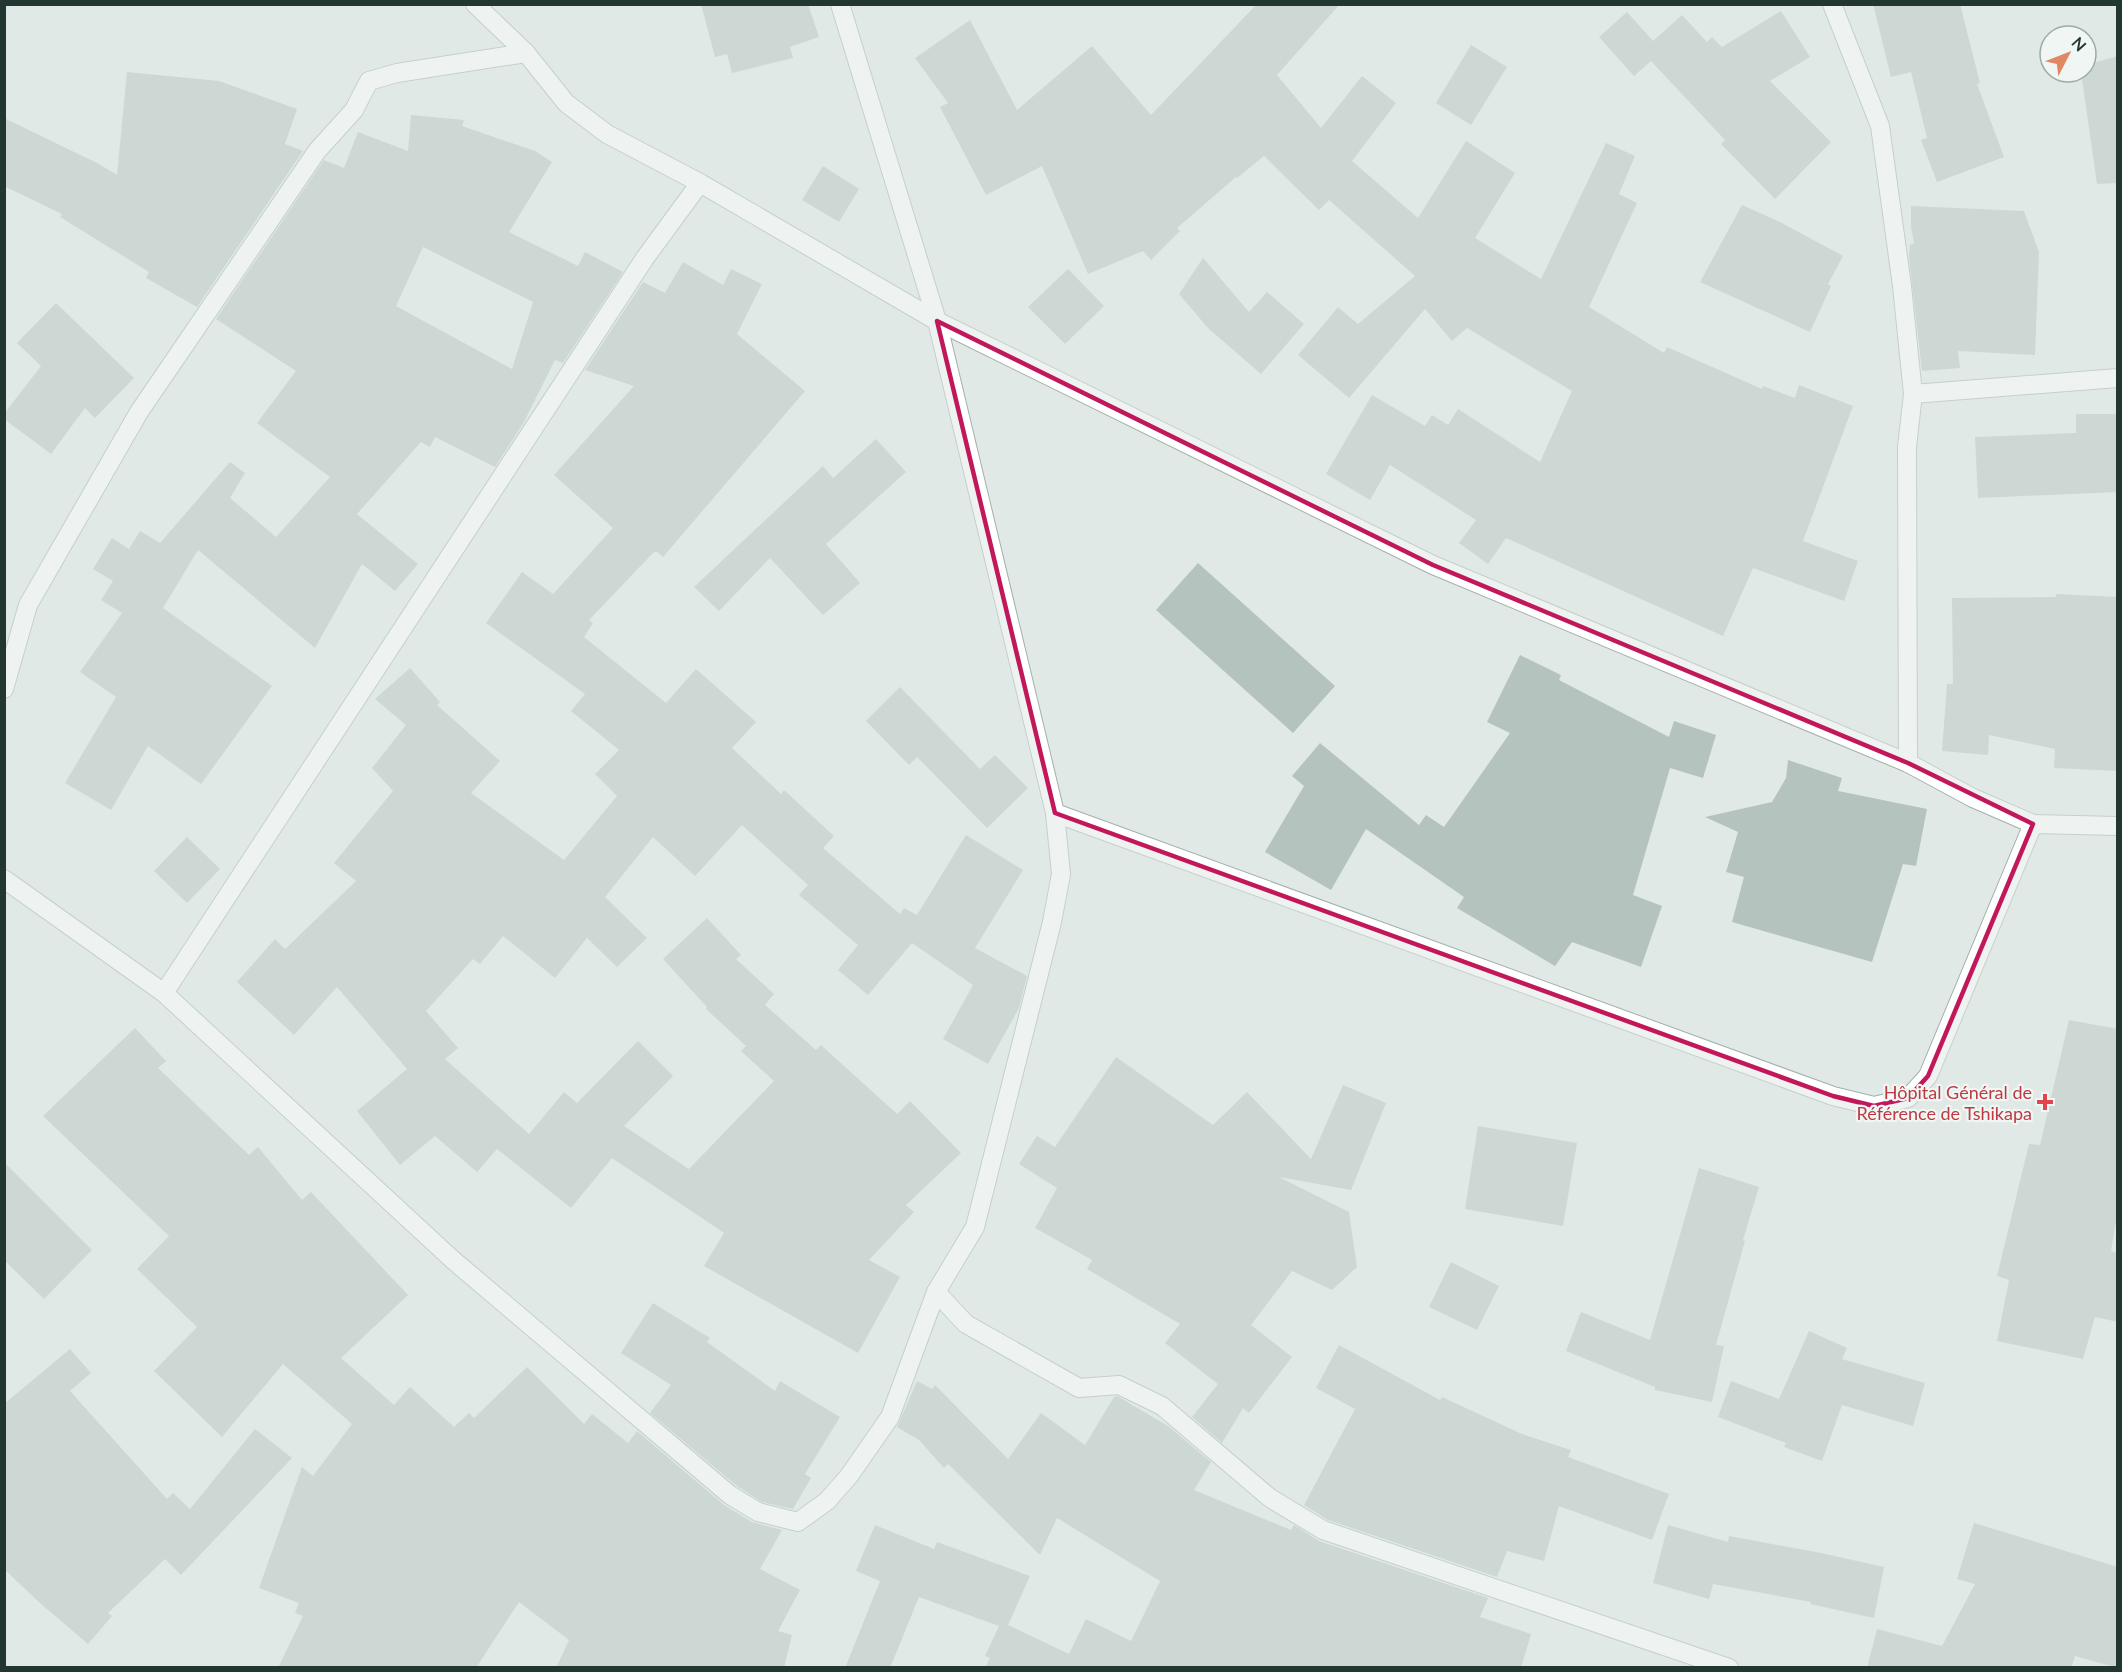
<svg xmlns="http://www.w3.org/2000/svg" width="2122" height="1672" font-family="Lato,sans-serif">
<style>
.building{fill:#b5c3be;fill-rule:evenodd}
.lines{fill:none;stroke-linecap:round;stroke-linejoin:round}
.minor-casing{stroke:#a3b0ac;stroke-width:20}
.minor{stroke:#fff;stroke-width:18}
.marked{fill:none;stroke:#c2185b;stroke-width:4.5;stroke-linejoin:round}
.health-dot{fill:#e0444e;stroke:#eff6f3;stroke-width:2}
.labels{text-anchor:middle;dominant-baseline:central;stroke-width:4.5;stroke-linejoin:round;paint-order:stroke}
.health-label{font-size:18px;fill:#be3a42;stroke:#eff6f3;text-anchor:end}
</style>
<rect width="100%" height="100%" fill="#e0e9e5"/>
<g class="building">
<path d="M 701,4 L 808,4 L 819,37 L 790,47 L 793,58 L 732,73 L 727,54 L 715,57 Z"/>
<path d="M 1257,4 L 1340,4 L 1277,75 L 1321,128 L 1362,76 L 1396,103 L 1352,161 L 1418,218 L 1466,141 L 1515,173 L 1475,238 L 1541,279 L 1606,143 L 1635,156 L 1619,194 L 1637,203 L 1589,307 L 1664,353 L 1667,347 L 1762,389 L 1763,386 L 1795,398 L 1799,385 L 1853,406 L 1803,541 L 1858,561 L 1844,601 L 1753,568 L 1723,636 L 1506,538 L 1488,564 L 1459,543 L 1476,520 L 1390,465 L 1370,500 L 1326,474 L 1372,395 L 1425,426 L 1432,415 L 1448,425 L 1458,409 L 1540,462 L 1572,391 L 1467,328 L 1452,341 L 1425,309 L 1349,398 L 1298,355 L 1338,307 L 1358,324 L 1415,276 L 1329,200 L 1319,210 L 1264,156 L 1237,178 L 1236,177 L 1177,228 L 1180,231 L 1151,260 L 1143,251 L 1088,274 L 1042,166 L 986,195 L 940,107 L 948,103 L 915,58 L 970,20 L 1017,110 L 1092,46 L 1151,115 Z"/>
<path d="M 1873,4 L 1960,4 L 1980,83 L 1977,84 L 2004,157 L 1937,182 L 1921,140 L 1927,138 L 1911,72 L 1891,77 Z"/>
<path d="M 1781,11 L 1810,57 L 1770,81 L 1831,142 L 1775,199 L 1721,144 L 1725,140 L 1651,61 L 1634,76 L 1599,37 L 1627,12 L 1653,41 L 1682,15 L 1707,42 L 1712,37 L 1722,47 Z"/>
<path d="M 1471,45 L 1507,67 L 1471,125 L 1436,103 Z"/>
<path d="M 2118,56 L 2118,183 L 2097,184 L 2081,72 L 2086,72 L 2086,65 Z"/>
<path d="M 127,72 L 219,81 L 297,109 L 285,144 L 303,151 L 197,307 L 146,278 L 149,272 L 60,217 L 62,214 L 4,186 L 4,118 L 99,164 L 117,175 Z"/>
<path d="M 411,115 L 464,120 L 462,126 L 535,151 L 552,162 L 509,232 L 578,266 L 585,252 L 623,272 L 563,363 L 555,360 L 524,422 L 495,467 L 435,437 L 430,447 L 421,442 L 357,514 L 418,564 L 395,591 L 362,564 L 315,648 L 198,550 L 163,608 L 272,686 L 201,784 L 148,746 L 111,810 L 65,783 L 116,697 L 80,672 L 122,613 L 101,600 L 113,581 L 93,569 L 112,538 L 129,549 L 140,531 L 160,543 L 230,462 L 245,473 L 230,498 L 276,537 L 330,477 L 257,423 L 296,371 L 216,319 L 324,160 L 344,168 L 358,132 L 408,151 ZM 423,247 L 533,302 L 512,369 L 396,306 Z"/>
<path d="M 823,166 L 859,189 L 839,222 L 802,200 Z"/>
<path d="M 1742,205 L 1780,222 L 1843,256 L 1828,284 L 1831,286 L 1810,332 L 1700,282 Z"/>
<path d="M 1911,206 L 2024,211 L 2039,252 L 2035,355 L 1958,351 L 1960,368 L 1922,371 L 1909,257 L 1910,245 L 1914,243 L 1911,227 Z"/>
<path d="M 1203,258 L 1249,312 L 1267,292 L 1304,324 L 1261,374 L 1208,328 L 1179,294 Z"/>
<path d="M 683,262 L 723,285 L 731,269 L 762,284 L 737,334 L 805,391 L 663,557 L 656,551 L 652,554 L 589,620 L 593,623 L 584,637 L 666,703 L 696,669 L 756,722 L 732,748 L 781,794 L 784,790 L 834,836 L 823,848 L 900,914 L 904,908 L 917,915 L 966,835 L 1023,870 L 975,948 L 1027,976 L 1019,1008 L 988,1064 L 943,1039 L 973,985 L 912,943 L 868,995 L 838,970 L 858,945 L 799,895 L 808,885 L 742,825 L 695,876 L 653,837 L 605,897 L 647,938 L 617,967 L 587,938 L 555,978 L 503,936 L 480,964 L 473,959 L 426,1011 L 458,1048 L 445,1059 L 529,1134 L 564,1092 L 577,1103 L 638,1041 L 673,1076 L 624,1126 L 689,1169 L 774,1081 L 741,1051 L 746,1046 L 706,1009 L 707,1007 L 663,959 L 707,918 L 741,955 L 736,959 L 774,994 L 765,1005 L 816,1050 L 821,1045 L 897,1114 L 910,1101 L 961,1153 L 906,1205 L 914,1212 L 869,1260 L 900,1277 L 858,1353 L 704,1266 L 724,1233 L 612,1158 L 571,1208 L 497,1149 L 477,1172 L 435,1136 L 400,1165 L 357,1111 L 407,1069 L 337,987 L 294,1035 L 237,982 L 275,939 L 285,949 L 356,881 L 334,863 L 393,791 L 372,768 L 406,725 L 375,699 L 410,668 L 440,702 L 437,705 L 500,761 L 471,793 L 564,860 L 617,796 L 595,774 L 619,750 L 571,711 L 585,694 L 486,623 L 522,572 L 553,594 L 613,528 L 554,475 L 634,386 L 585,370 L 643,282 L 665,293 Z"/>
<path d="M 1068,269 L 1104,306 L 1065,344 L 1028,307 Z"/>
<path d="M 56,303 L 134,378 L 95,418 L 85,408 L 51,454 L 4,419 L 4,414 L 41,366 L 17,343 Z"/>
<path d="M 2076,414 L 2118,414 L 2118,492 L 1978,498 L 1975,437 L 2076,433 Z"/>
<path d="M 876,439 L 906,472 L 826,544 L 860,583 L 823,615 L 770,558 L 719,611 L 694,587 L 823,466 L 833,478 Z"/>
<path d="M 1198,563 L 1335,686 L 1293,733 L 1156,610 Z"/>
<path d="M 2056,594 L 2118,597 L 2118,771 L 2054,768 L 2055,749 L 1989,735 L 1988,755 L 1942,751 L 1947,684 L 1953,684 L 1952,598 L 2056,597 Z"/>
<path d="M 1520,655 L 1561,675 L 1559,680 L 1669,737 L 1674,721 L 1716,735 L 1703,778 L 1670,768 L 1633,895 L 1662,906 L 1641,967 L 1572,942 L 1555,966 L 1457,908 L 1464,897 L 1366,829 L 1331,890 L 1265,852 L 1304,786 L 1292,776 L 1320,743 L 1419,825 L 1426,815 L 1444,827 L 1510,733 L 1487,722 Z"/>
<path d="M 900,687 L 980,769 L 995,755 L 1028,788 L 987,828 L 917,757 L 909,765 L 866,721 Z"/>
<path d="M 1788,760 L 1842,778 L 1838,791 L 1927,809 L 1916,866 L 1903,864 L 1872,962 L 1732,922 L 1744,877 L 1726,872 L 1738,832 L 1705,817 L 1772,802 L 1786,778 Z"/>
<path d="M 187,837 L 220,869 L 187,903 L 154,871 Z"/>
<path d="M 2069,1020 L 2118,1029 L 2118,1209 L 2111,1251 L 2118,1253 L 2118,1322 L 2095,1317 L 2083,1359 L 1997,1341 L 2009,1280 L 1997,1276 L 2029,1144 L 2040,1145 Z"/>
<path d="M 135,1028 L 166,1061 L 158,1068 L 249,1155 L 258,1147 L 302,1200 L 311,1192 L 408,1295 L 341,1358 L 394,1405 L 410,1387 L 454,1427 L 469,1413 L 474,1418 L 527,1367 L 584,1424 L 592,1414 L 628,1443 L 637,1431 L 724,1505 L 752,1522 L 782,1530 L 760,1569 L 800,1590 L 778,1631 L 792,1635 L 784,1668 L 556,1668 L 569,1640 L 519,1602 L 476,1668 L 278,1668 L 303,1616 L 295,1613 L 299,1603 L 259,1588 L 302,1467 L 313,1476 L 352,1424 L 283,1364 L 222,1437 L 154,1371 L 197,1327 L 137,1269 L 169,1236 L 43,1116 Z"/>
<path d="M 1116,1057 L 1213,1125 L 1247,1092 L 1311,1159 L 1343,1085 L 1386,1103 L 1351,1190 L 1279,1177 L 1349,1212 L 1357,1267 L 1332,1290 L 1292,1271 L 1251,1325 L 1292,1357 L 1249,1413 L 1243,1408 L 1222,1443 L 1192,1417 L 1218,1384 L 1165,1343 L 1180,1324 L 1087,1269 L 1092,1260 L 1035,1228 L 1057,1188 L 1019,1164 L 1037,1136 L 1055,1147 Z"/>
<path d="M 1478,1126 L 1577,1143 L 1563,1226 L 1465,1209 Z"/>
<path d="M 4,1162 L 92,1250 L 44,1299 L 4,1260 Z"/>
<path d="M 1699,1168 L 1759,1187 L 1743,1240 L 1745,1241 L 1716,1345 L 1724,1346 L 1712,1402 L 1655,1390 L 1655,1387 L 1566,1351 L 1581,1312 L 1650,1340 Z"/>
<path d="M 1451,1262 L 1499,1286 L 1477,1330 L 1429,1307 Z"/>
<path d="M 653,1303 L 710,1338 L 707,1342 L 775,1391 L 780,1381 L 840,1417 L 805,1474 L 811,1478 L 793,1509 L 762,1502 L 737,1486 L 650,1413 L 671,1385 L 621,1353 Z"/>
<path d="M 1809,1331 L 1847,1348 L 1842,1359 L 1925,1383 L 1913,1426 L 1842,1405 L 1822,1461 L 1784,1447 L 1786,1443 L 1718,1417 L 1731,1381 L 1779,1399 Z"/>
<path d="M 1339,1345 L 1440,1400 L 1442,1397 L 1522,1434 L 1571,1450 L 1568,1457 L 1669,1494 L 1652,1540 L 1559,1506 L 1544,1561 L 1507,1551 L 1497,1577 L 1328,1520 L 1304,1505 L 1355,1409 L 1316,1388 Z"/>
<path d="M 70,1349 L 91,1373 L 70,1391 L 167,1499 L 173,1493 L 190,1509 L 255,1429 L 292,1458 L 181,1575 L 165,1559 L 108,1613 L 112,1616 L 88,1644 L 41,1604 L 4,1569 L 4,1404 Z"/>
<path d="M 917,1381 L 932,1389 L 935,1385 L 1008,1459 L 1041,1413 L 1085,1445 L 1114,1397 L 1117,1396 L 1168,1426 L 1211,1462 L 1194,1490 L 1291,1530 L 1294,1525 L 1319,1541 L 1488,1598 L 1480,1617 L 1531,1634 L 1521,1668 L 985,1668 L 990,1658 L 985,1656 L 999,1626 L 919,1597 L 890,1668 L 845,1668 L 880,1581 L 856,1571 L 875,1525 L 934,1549 L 937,1542 L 1030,1576 L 1008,1625 L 1069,1654 L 1086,1619 L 1131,1641 L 1160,1581 L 1057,1518 L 1040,1555 L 948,1464 L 944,1468 L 919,1440 L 897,1427 Z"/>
<path d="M 1974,1523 L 2118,1567 L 2118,1668 L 2075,1656 L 2071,1668 L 1867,1668 L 1877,1629 L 1942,1646 L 1975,1584 L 1957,1579 Z"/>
<path d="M 1668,1525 L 1728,1542 L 1729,1536 L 1821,1553 L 1884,1567 L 1874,1618 L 1810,1604 L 1811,1602 L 1713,1584 L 1709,1599 L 1653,1583 Z"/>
</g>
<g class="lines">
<g class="minor-casing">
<g id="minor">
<path d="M 475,4 L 526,53 L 566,103 L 607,134 L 700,183 L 937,321 L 1433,565 L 1908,763 L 1973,798 L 2033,824 L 2118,826"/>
<path d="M 1832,4 L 1880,126 L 1902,286 L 1913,394 L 1907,447 L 1908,763"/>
<path d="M 1913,394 L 2118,378"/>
<path d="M 4,689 L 28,605 L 139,412 L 317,151 L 354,110 L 369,81 L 397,73 L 526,53"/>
<path d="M 1055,813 L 1833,1096 L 1874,1106 L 1908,1098 L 1928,1076 L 2033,824"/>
<path d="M 4,879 L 164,993 L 453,1260 L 730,1495 L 758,1512 L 798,1522 L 827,1501 L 849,1476 L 890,1417 L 936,1292 L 975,1227 L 1052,922 L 1061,874 L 1055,813 L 937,321 L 840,4"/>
<path d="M 164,993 L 645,258 L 700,183"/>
<path d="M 936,1292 L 966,1324 L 1079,1388 L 1119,1385 L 1162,1406 L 1270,1498 L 1323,1530 L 1729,1668"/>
</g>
</g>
<use href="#minor" class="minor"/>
</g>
<path d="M0 0H2122V1672H0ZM 937,321 L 1433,565 L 1908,763 L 2033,824 L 1928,1076 L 1908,1098 L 1874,1106 L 1833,1096 L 1055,813 Z" fill="#e0e9e5" fill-opacity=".55" fill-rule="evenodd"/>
<path class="marked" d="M 937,321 L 1433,565 L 1908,763 L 2033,824 L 1928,1076 L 1908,1098 L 1874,1106 L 1833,1096 L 1055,813 Z"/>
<path class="health-dot" d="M2042 1093h6v6h6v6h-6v6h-6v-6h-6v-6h6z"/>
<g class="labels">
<g class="health-label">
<text x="2032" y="1092">Hôpital Général de<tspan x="2032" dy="21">Référence de Tshikapa</tspan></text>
</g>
</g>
<rect width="2122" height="1672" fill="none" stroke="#223732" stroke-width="12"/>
<g transform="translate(2068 54) rotate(48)"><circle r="28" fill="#eff6f3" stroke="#9daaa6" stroke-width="1.5"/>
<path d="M0-4.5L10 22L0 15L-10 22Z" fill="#e28764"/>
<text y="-9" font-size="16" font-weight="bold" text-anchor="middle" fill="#223732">N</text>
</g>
</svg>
